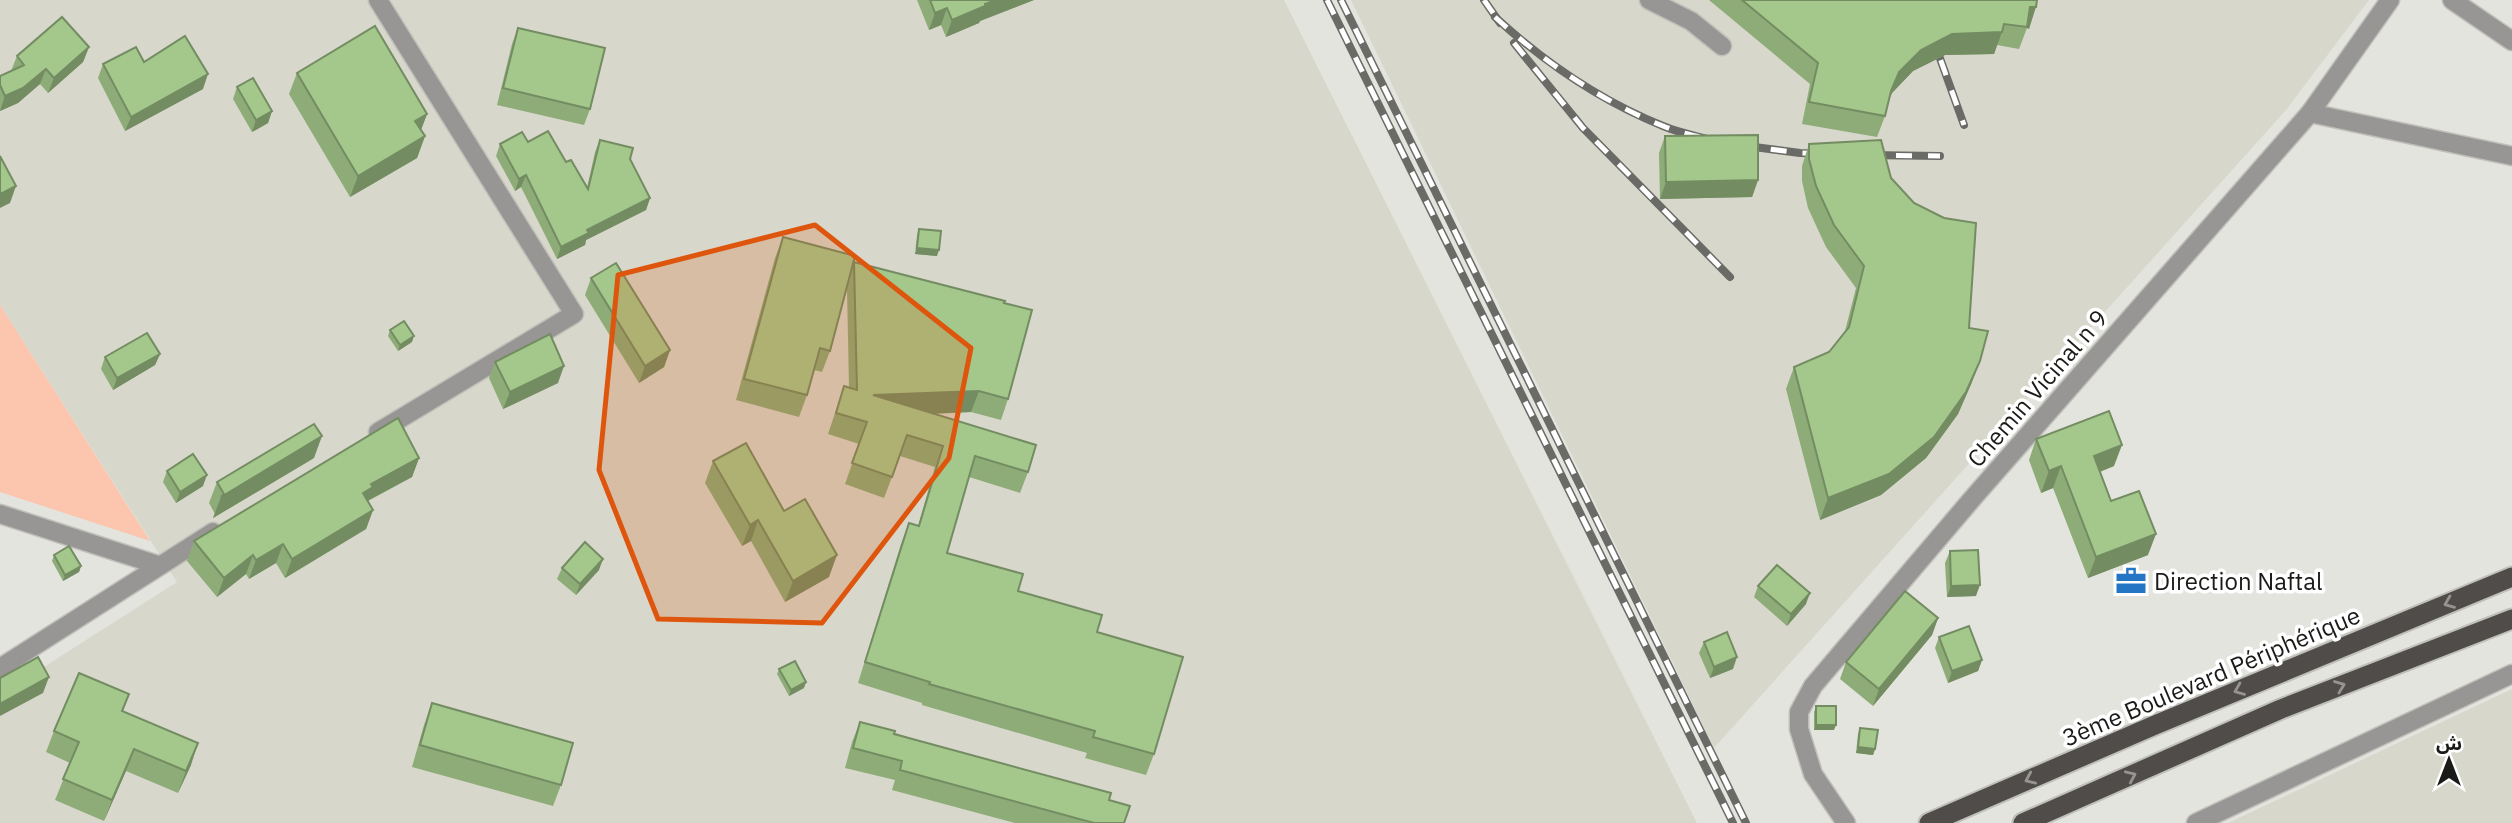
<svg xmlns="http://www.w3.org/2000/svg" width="2512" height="823" font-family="'IBM Plex Sans','Noto Sans Arabic',sans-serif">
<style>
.built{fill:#d8d7cb}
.green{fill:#fcc5ae}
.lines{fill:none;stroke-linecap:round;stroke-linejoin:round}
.minor-casing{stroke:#c0c0bb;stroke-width:21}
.tertiary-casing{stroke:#c0c0bb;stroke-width:21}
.trunk-casing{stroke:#c0c0bb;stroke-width:23}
.minor{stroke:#989695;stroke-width:18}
.tertiary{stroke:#989695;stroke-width:18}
.trunk{stroke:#4f4c49;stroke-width:19}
.rail-casing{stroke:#6a6a67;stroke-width:8}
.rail{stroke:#fff;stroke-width:5;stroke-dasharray:16;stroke-linecap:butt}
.wall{fill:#8dac78}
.shaded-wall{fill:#738c62}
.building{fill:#a4c88c;stroke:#738c62;stroke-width:2}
.oneway{stroke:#959492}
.marked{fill:#de560d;fill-opacity:0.2;stroke:#de560d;stroke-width:5;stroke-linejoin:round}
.labels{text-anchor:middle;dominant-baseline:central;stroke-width:7;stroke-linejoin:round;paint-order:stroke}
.street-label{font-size:24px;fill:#1a1a18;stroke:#fff}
.poi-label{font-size:24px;fill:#1a1a18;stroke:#fff;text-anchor:start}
</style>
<rect width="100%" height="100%" fill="#e4e4df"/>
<g class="built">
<path d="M 0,0 L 1284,0 L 1697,823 L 0,823 L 0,695 L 177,582 L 0,305 Z"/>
<path d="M 1351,0 L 2369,0 L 2286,110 L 1714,748 Z"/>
<path d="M 2512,689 L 2512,823 L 2228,823 Z"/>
</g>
<path class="green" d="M 0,305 L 150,541 L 0,492 Z"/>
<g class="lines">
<g class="minor-casing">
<g id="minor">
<path d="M 1649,0 L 1691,21 L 1722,46"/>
<path d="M 2310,113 L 2512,156"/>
<path d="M 378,432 L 574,314 L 378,0"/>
<path d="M 0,514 L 158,565"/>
<path d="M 0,668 L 213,532"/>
</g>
</g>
<g class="tertiary-casing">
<g id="tertiary">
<path d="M 2452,0 L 2512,41"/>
<path d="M 1846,823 L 1813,774 L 1799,729 L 1799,712 L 1813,686 L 1972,499 L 2310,113 L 2390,0"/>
<path d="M 2196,823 L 2512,674"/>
</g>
</g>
<g class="trunk-casing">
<g id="trunk">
<path d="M 1929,823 L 2155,725 L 2512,577"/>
<path d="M 2023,823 L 2281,709 L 2512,619"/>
</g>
</g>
<use href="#minor" class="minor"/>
<use href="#tertiary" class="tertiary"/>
<use href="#trunk" class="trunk"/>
<g class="rail-casing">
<g id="rail">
<path d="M 1327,0 L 1733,823"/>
<path d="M 1341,0 L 1746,823"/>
<path d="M 1484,0 L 1500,23"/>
<path d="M 1919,0 L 1964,125"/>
<path d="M 1495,17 C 1544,62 1601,101 1663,126 C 1679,133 1698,136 1715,141"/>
<path d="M 1514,43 L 1583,128 L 1730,277"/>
<path d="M 1739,145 L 1800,153 L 1826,154"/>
<path d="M 1864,155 L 1940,156"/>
</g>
</g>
<use href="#rail" class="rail"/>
</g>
<g class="wall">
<path d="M 917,0 L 1034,0 L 980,21 L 979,23 L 946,37 L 941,25 L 929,30 Z"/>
<path d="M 1709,0 L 2037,0 L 2029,29 L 2027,28 L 2019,49 L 1997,45 L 1994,54 L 1945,55 L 1913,71 L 1892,93 L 1888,101 L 1885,116 L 1877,137 L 1802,124 L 1810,84 Z"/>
<path d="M 518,28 L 590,109 L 584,125 L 497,105 L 512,44 Z"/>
<path d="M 89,47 L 83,62 L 48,93 L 40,84 L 18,103 L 0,111 L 0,76 L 11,71 L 17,56 Z"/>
<path d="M 144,62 L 203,89 L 125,131 L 98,78 L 103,64 Z"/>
<path d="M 297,73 L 427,114 L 421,130 L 425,136 L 417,158 L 350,197 L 289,94 Z"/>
<path d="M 237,87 L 272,111 L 268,123 L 252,132 L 233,99 Z"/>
<path d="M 1665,136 L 1758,180 L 1752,197 L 1660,199 L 1659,153 Z"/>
<path d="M 600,140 L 630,159 L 650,198 L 646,210 L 586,240 L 585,245 L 557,259 L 521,187 L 515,191 L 496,156 L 500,144 L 528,142 L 566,162 L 587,188 L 595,152 Z"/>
<path d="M 1809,144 L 1891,178 L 1969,328 L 1972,382 L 1958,414 L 1926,458 L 1881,495 L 1820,520 L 1786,389 L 1794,367 L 1829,352 L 1845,331 L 1856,288 L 1826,247 L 1808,208 L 1802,181 L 1802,166 Z"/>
<path d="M 919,229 L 937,256 L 915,254 L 917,235 Z"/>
<path d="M 783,237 L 853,264 L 1008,399 L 1001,420 L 971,412 L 934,414 L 1028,472 L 1020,493 L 969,477 L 947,553 L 1018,591 L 1097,632 L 1154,754 L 1146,775 L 1085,758 L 1087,753 L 922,705 L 922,703 L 858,683 L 901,544 L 909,523 L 918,526 L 935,467 L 900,456 L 884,498 L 845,484 L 859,444 L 828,434 L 844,386 L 849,388 L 847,289 L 830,351 L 822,372 L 814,370 L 807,395 L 799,417 L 736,400 L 775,258 Z"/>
<path d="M 591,278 L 670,350 L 664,367 L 639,383 L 585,295 Z"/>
<path d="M 390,330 L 412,342 L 398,351 L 388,336 Z"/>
<path d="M 160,354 L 155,365 L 113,390 L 101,369 L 105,357 Z"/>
<path d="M 495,362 L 558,383 L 503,409 L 489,378 Z"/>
<path d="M 2036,439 L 2114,466 L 2100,472 L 2111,501 L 2148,555 L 2088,578 L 2053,488 L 2041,493 L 2029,460 Z"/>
<path d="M 314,458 L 213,518 L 215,514 L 209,503 L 217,482 Z"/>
<path d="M 419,458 L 412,477 L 368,501 L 373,510 L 366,529 L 285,578 L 276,563 L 249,579 L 246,574 L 217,597 L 187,561 L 194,541 Z"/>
<path d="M 713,461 L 784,511 L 829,577 L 785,602 L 751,541 L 742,546 L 705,483 Z"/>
<path d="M 167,471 L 203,486 L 176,503 L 163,482 Z"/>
<path d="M 1950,551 L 1976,596 L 1947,597 L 1945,563 Z"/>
<path d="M 54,555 L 81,566 L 79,572 L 63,581 L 52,561 Z"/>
<path d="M 562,568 L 599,570 L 576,595 L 557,579 Z"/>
<path d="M 1758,586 L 1806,604 L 1787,626 L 1754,597 Z"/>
<path d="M 1938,618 L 1932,635 L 1873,706 L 1840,679 L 1846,662 Z"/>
<path d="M 1939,637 L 1982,660 L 1978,671 L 1948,683 L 1935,648 Z"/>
<path d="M 1704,642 L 1733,669 L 1710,678 L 1699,653 Z"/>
<path d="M 779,669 L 804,688 L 789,696 L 777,674 Z"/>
<path d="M 129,694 L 123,711 L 191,765 L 178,793 L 126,771 L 104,821 L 55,800 L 70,763 L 46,752 L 54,731 Z"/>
<path d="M 432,703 L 561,785 L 553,806 L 412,767 L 424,725 Z"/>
<path d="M 1816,706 L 1834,730 L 1814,730 L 1814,712 Z"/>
<path d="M 860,722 L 1109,800 L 1124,823 L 1015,823 L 892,790 L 895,780 L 845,768 L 852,742 Z"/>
<path d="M 1860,728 L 1875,749 L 1873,755 L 1856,753 L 1858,734 Z"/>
</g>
<g class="shaded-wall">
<path d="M 996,0 L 1034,0 L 980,21 L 979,23 L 946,37 L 952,20 Z"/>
<path d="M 2030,7 L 2036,7 L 2029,29 L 2027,28 Z"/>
<path d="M 947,8 L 941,25 L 929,30 L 935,13 Z"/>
<path d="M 2002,32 L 1994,54 L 1945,55 L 1913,71 L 1892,93 L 1883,112 L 1891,91 L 1899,72 L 1921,50 L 1952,34 Z"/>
<path d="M 89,47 L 83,62 L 48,93 L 54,78 Z"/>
<path d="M 46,69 L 40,84 L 18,103 L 0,111 L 5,96 Z"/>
<path d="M 208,74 L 203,89 L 125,131 L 131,117 Z"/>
<path d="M 272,111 L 268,123 L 252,132 L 256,120 Z"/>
<path d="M 427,114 L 419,135 L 415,121 Z"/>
<path d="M 425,136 L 417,158 L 350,197 L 358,176 Z"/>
<path d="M 526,175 L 521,187 L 515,191 L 519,179 Z"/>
<path d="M 1758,180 L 1752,197 L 1660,199 L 1666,182 Z"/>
<path d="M 16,186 L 10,203 L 0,208 L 0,194 Z"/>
<path d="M 650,198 L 646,210 L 586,240 L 585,245 L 557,259 L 561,247 L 587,230 Z"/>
<path d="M 917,248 L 939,250 L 937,256 L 915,254 Z"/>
<path d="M 414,336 L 412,342 L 398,351 L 400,345 Z"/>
<path d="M 670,350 L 664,367 L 639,383 L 645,366 Z"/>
<path d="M 160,354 L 155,365 L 113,390 L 117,378 Z"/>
<path d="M 1980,361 L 1972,382 L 1958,414 L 1926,458 L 1881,495 L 1820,520 L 1828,498 Z"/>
<path d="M 564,366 L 558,383 L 503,409 L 510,392 Z"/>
<path d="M 979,391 L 971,412 L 865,416 L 873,395 Z"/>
<path d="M 322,436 L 314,458 L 213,518 L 221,497 Z"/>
<path d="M 2122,445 L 2114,466 L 2086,477 L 2094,456 Z"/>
<path d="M 419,458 L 412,477 L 367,501 L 363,493 L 371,484 Z"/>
<path d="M 2061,466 L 2053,488 L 2041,493 L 2049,471 Z"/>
<path d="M 207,475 L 203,486 L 176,503 L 180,492 Z"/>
<path d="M 373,510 L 366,529 L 285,578 L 292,559 Z"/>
<path d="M 758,520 L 751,541 L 742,546 L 750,525 Z"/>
<path d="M 2156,534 L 2148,555 L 2088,578 L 2096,557 Z"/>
<path d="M 283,544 L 276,563 L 249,579 L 256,560 Z"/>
<path d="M 253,555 L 246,574 L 217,597 L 224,578 Z"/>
<path d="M 837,555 L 829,577 L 785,602 L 793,581 Z"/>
<path d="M 603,559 L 599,570 L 576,595 L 580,584 Z"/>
<path d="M 81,566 L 79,572 L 63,581 L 65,575 Z"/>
<path d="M 1980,585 L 1976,596 L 1947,597 L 1951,586 Z"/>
<path d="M 1810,593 L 1806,604 L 1787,626 L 1791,614 Z"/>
<path d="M 1938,618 L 1932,635 L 1873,706 L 1879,689 Z"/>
<path d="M 1737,657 L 1733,669 L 1710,678 L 1714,667 Z"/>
<path d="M 1982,660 L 1978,671 L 1948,683 L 1952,671 Z"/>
<path d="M 49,677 L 43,693 L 0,716 L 0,704 Z"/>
<path d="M 806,682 L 804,688 L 789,696 L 791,690 Z"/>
<path d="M 1816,725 L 1836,725 L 1834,730 L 1814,730 Z"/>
<path d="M 198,743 L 191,765 L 178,793 L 186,771 Z"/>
<path d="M 1858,747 L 1875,749 L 1873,755 L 1856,753 Z"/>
<path d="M 134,749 L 126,771 L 104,821 L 112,800 Z"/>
</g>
<g class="building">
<path d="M 930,0 L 996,0 L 985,4 L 985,6 L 952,20 L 947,8 L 935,13 Z"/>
<path d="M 1742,0 L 2037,0 L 2036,7 L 2030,7 L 2027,27 L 2004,24 L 2002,32 L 1952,34 L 1921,50 L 1899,72 L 1891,91 L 1885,116 L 1809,102 L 1818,63 Z"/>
<path d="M 62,17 L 89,47 L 54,78 L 46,69 L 23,88 L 5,96 L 0,85 L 0,76 L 24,65 L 17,56 Z"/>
<path d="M 375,26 L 427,114 L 415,121 L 425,136 L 358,176 L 297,73 Z"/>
<path d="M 518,28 L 605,48 L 590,109 L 503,88 Z"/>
<path d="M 185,36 L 208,74 L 131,117 L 103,64 L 136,47 L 144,62 Z"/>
<path d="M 253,78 L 272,111 L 256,120 L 237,87 Z"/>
<path d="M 548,131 L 566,162 L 571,160 L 588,189 L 600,140 L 633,148 L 630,159 L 650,198 L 587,230 L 589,233 L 561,247 L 526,175 L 519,179 L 500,144 L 522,132 L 528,142 Z"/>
<path d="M 1758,135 L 1758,180 L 1666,182 L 1665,136 Z"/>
<path d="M 1881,140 L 1891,178 L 1914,203 L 1944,218 L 1976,223 L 1969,328 L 1988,331 L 1980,361 L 1966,392 L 1934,437 L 1889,474 L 1828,498 L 1794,367 L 1829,352 L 1849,327 L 1864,266 L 1834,225 L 1816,186 L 1809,159 L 1809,144 Z"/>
<path d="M 0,156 L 16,186 L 0,194 Z"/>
<path d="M 919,229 L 941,231 L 939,250 L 917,248 Z"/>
<path d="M 783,237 L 855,256 L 830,351 L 820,348 L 807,395 L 744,379 Z"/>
<path d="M 854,262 L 1005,301 L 1004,303 L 1032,310 L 1008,399 L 979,391 L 873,395 L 1036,445 L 1028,472 L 975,456 L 947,553 L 1023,574 L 1018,591 L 1102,615 L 1097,632 L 1183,657 L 1154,754 L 1093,737 L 1095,731 L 929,684 L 930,682 L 865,662 L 909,523 L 919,526 L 943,446 L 907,435 L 892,477 L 852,463 L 867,422 L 836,413 L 844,386 L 857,390 Z"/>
<path d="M 616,263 L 670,350 L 645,366 L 591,278 Z"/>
<path d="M 404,321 L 414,336 L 400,345 L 390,330 Z"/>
<path d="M 147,333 L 160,354 L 117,378 L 105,357 Z"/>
<path d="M 550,334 L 564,366 L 510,392 L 495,362 Z"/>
<path d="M 2109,411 L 2122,445 L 2094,456 L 2111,501 L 2139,491 L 2156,534 L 2096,557 L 2061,466 L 2049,471 L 2036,439 Z"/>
<path d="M 398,418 L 419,458 L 371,484 L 373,487 L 363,493 L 373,510 L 292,559 L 283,544 L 256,560 L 253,555 L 224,578 L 194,541 Z"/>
<path d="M 314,424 L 322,436 L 221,497 L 224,494 L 217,482 Z"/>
<path d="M 746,443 L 784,511 L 805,499 L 837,555 L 793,581 L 758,520 L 750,525 L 713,461 Z"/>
<path d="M 193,454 L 207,475 L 180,492 L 167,471 Z"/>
<path d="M 585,542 L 603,559 L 580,584 L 562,568 Z"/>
<path d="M 69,546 L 81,566 L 65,575 L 54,555 Z"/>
<path d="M 1978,550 L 1980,585 L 1951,586 L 1950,551 Z"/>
<path d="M 1777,565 L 1810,593 L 1791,614 L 1758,586 Z"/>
<path d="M 1905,591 L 1938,618 L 1879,689 L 1846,662 Z"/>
<path d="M 1969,626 L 1982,660 L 1952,671 L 1939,637 Z"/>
<path d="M 1727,632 L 1737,657 L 1714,667 L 1704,642 Z"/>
<path d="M 38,657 L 49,677 L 0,704 L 0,678 Z"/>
<path d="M 795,661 L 806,682 L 791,690 L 779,669 Z"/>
<path d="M 79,673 L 129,694 L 122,711 L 198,743 L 186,771 L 134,749 L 112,800 L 63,779 L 79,742 L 54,731 Z"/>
<path d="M 432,703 L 573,743 L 561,785 L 420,745 Z"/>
<rect x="1816" y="706" width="20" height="19"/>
<path d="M 860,722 L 895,731 L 894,734 L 1111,793 L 1109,800 L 1130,806 L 1124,823 L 1094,823 L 900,770 L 902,761 L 853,748 Z"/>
<path d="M 1860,728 L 1878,730 L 1875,749 L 1858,747 Z"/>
</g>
<defs><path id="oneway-chevron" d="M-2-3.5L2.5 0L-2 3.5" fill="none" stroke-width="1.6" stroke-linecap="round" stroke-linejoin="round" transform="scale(1.75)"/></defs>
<g class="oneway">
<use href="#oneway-chevron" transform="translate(2449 603) rotate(158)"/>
<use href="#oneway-chevron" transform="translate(2340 686) rotate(-21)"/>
<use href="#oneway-chevron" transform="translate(2239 690) rotate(158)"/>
<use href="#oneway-chevron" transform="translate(2131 776) rotate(-24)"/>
<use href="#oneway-chevron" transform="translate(2030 779) rotate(156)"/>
</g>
<path class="marked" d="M 815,225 L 971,348 L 949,458 L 822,623 L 658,619 L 599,470 L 618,275 Z"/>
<defs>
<g id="office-bare" transform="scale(2.415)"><path d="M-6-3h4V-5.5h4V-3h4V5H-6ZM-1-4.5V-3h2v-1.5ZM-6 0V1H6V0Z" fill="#2475c4" stroke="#fff" stroke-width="2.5" paint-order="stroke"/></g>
</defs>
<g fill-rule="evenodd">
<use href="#office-bare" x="2131" y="581"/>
</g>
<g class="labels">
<g class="street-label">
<text transform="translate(2037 388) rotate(-49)">Chemin Vicinal n 9</text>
<text transform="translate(2211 676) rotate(-23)">3ème Boulevard Périphérique</text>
</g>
<g class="poi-label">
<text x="2154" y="581">Direction Naftal</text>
</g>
</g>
<g transform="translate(2449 760)" stroke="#ffffff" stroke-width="5" paint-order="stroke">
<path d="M0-5L12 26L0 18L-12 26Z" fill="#1a1a18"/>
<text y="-10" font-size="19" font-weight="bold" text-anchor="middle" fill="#1a1a18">ش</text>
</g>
</svg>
